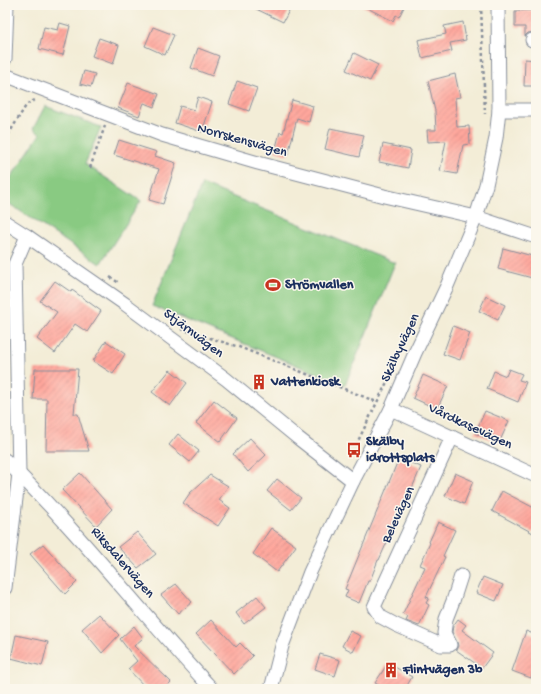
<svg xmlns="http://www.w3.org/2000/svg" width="541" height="694" font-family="'Gochi Hand',sans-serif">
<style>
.pitch{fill:#89ca82;stroke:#527c70}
.building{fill:url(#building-hatch)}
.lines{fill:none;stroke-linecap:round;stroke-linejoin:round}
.minor-casing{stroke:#878e9a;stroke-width:15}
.path{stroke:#878e9a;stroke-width:2.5;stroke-dasharray:3 3;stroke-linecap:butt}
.minor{stroke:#fff;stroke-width:13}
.labels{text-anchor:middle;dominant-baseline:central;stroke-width:3;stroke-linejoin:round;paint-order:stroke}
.street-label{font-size:14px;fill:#1b2f5e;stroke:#fbf7ec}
.poi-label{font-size:14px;font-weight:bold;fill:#1b2f5e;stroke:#fbf7ec;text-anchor:start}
</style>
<defs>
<pattern id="building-hatch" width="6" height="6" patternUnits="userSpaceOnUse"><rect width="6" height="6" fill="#fea69b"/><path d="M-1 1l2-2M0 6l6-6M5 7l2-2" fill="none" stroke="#d98f88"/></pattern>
</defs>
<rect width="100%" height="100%" fill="#fbf7ec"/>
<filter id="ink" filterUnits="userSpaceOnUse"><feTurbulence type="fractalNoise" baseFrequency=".025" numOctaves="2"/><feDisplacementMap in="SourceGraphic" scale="8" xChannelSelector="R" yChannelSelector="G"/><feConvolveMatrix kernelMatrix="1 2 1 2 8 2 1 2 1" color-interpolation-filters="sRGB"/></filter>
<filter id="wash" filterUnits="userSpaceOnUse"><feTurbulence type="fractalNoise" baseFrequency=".012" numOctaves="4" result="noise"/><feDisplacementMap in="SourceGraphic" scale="16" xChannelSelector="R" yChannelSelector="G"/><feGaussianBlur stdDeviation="0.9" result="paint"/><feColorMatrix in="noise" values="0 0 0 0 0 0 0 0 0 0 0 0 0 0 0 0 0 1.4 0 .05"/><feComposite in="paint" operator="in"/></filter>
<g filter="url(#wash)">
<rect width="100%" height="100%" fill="#f3edd7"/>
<g class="pitch">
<path d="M 45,106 L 101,127 L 85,164 L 141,201 L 100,264 L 5,201 L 5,186 L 40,134 L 33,129 Z"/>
<path d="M 202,184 L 395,263 L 345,385 L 152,306 Z"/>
</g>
<g id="blocks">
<g class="building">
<path d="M 248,5 L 292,5 L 283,22 Z"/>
<path d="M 361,5 L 405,5 L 399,17 L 396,15 L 393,21 Z"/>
<path d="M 536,10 L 536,32 L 528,33 L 525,36 L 525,27 L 515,27 L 515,11 Z"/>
<path d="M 463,22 L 466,40 L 450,43 L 452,51 L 422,58 L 418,40 L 446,34 L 444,26 Z"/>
<path d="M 60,23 L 70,26 L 63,55 L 39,49 L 44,27 L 58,30 Z"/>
<path d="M 153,27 L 174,35 L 165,55 L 145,46 Z"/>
<path d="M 99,38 L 119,45 L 113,64 L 92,56 Z"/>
<path d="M 198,48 L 219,56 L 212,76 L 191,68 Z"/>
<path d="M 354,53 L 378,65 L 370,81 L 346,70 Z"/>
<path d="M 525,59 L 536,60 L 536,86 L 524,86 Z"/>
<path d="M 84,71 L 95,74 L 91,87 L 80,84 Z"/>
<path d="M 455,74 L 460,97 L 455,98 L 457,127 L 469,126 L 470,144 L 463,145 L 457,174 L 440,171 L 446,141 L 428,142 L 427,130 L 436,130 L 435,111 L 428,81 Z"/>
<path d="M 237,81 L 257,88 L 249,111 L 229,104 Z"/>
<path d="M 128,83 L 159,94 L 154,107 L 144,103 L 139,116 L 118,108 Z"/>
<path d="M 198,97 L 212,102 L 202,132 L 175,123 L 180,106 L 194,110 Z"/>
<path d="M 292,100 L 313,106 L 309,122 L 297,118 L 288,155 L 275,151 L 280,132 L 283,133 Z"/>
<path d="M 330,128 L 364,135 L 359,157 L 325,149 Z"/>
<path d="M 119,140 L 157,152 L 155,156 L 176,163 L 163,204 L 149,200 L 159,169 L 114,155 Z"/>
<path d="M 383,144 L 411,150 L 408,168 L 379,162 Z"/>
<path d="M 503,248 L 536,257 L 536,279 L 498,269 Z"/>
<path d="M 55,281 L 71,292 L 72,290 L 101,311 L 87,332 L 75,324 L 55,353 L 37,339 L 57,312 L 40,301 Z"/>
<path d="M 486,296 L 505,305 L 498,320 L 479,311 Z"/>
<path d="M 453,326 L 470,333 L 460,360 L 443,354 Z"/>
<path d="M 106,341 L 125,354 L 113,374 L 93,361 Z"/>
<path d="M 35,369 L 78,369 L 74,414 L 78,414 L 89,451 L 46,451 L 47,399 L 33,399 Z"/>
<path d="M 509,369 L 522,374 L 519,380 L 526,382 L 518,402 L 487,389 L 494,371 L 506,376 Z"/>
<path d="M 170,370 L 187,383 L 170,406 L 152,392 Z"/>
<path d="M 423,375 L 448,386 L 437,409 L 413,398 Z"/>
<path d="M 214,400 L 237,418 L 220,442 L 196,423 Z"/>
<path d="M 485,411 L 509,421 L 499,443 L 475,433 Z"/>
<path d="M 178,434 L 199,451 L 190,462 L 169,445 Z"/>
<path d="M 250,438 L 266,455 L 248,472 L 233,454 Z"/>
<path d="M 399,458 L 421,467 L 401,514 L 400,513 L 379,560 L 378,560 L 370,581 L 368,581 L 359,603 L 345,597 L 348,590 L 345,589 Z"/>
<path d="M 80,473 L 112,509 L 96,526 L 62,490 Z"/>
<path d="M 455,473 L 473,481 L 464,504 L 445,496 Z"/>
<path d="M 210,475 L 228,486 L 219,500 L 230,508 L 218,526 L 183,503 L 190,493 Z"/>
<path d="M 277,479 L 301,498 L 291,510 L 267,491 Z"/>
<path d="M 502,491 L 536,509 L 536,527 L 533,533 L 492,511 Z"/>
<path d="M 438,522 L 455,530 L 443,556 L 445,557 L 426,597 L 429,598 L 426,603 L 429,605 L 419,626 L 406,621 L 408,617 L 403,614 L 425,567 L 420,565 L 430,543 L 429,542 Z"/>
<path d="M 271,528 L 296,546 L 277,572 L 253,554 Z"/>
<path d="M 137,532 L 156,554 L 138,568 L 118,547 Z"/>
<path d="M 43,544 L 77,582 L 65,594 L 30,554 Z"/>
<path d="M 483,577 L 503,585 L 496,601 L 476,593 Z"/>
<path d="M 176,584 L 192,602 L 178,614 L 161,595 Z"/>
<path d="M 257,596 L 266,607 L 244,624 L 236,613 Z"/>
<path d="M 99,614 L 119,635 L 102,653 L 82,629 Z"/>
<path d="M 458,619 L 466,625 L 462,630 L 493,653 L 482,668 L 456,650 L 458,646 L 457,642 L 452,632 L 453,626 Z"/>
<path d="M 211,620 L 236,647 L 240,643 L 253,656 L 234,674 L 196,634 Z"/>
<path d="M 134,626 L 143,638 L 134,646 L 171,682 L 164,689 L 147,689 L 128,669 L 137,661 L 120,639 Z"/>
<path d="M 350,631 L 361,636 L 353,652 L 342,646 Z"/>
<path d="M 526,631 L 536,635 L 536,663 L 531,678 L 512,671 Z"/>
<path d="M 16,635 L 48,642 L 42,666 L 11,658 Z"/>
<path d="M 320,654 L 340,660 L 335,676 L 315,669 Z"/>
<path d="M 388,663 L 412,677 L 405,689 L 386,689 L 375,683 Z"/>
</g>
</g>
</g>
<g filter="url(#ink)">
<use href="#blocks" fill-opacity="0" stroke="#878e9a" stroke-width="1"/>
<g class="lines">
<g class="minor-casing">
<g id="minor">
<path d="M 532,40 L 536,40"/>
<path d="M 5,59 L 7,5"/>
<path d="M 5,75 L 162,135 L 258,163 L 384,196 L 476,217 L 536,237"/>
<path d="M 499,110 L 536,110"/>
<path d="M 5,222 L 27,236 L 125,304 L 226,379 L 298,438 L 353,481"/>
<path d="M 391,409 L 536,476"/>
<path d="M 452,437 L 374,607 L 381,617 L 396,625 L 441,645 L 450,645 L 444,633 L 446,619 L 453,601 L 461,576"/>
<path d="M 5,460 C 79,532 142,614 212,689"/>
<path d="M 5,588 L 19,474 L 15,264 L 27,236"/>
<path d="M 271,689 L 282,646 L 310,572 L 353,481 L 391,409 L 415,353 L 447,286 L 476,217 L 486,185 L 496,138 L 499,110 L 498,5"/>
</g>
</g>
<g class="path">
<path d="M 481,5 L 485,114"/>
<path d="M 5,140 L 27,104 L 35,100"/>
<path d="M 90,168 L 105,126"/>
<path d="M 110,277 L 119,283"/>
<path d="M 181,329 L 239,347 L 377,402"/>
<path d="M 356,445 L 392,372"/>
</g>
<use href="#minor" class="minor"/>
</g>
</g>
<defs>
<g id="stadium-bare" transform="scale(1.2)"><path d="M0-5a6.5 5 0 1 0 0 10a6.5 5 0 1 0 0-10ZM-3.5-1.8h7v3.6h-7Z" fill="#c8321e" stroke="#fbf7ec" stroke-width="2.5" paint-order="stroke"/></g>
<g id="building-bare" transform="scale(1.2)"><path d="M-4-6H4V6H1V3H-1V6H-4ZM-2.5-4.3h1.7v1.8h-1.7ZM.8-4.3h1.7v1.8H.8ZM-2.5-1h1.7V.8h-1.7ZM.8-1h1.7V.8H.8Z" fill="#c8321e" stroke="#fbf7ec" stroke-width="2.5" paint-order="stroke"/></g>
<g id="bus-bare" transform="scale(1.2)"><path d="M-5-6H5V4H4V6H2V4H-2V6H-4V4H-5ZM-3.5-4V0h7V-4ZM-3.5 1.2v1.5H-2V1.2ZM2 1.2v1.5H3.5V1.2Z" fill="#c8321e" stroke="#fbf7ec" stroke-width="2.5" paint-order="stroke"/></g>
</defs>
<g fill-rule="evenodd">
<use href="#stadium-bare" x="273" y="285"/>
<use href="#building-bare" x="259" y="382"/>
<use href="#bus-bare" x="354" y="450"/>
<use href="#building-bare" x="391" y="670"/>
</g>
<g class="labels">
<g class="street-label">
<text transform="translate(242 141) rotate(16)">Norrskensvägen</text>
<text transform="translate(193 334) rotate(37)">Stjärnvägen</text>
<text transform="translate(401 348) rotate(-65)">Skälbyvägen</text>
<text transform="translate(470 427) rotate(25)">Vårdkasevägen</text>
<text transform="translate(399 515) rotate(-65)">Belevägen</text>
<text transform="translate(122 563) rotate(49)">Riksdalervägen</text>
</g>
<g class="poi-label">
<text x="285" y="285">Strömvallen</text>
<text x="271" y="382">Vattenkiosk</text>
<text x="366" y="442">Skälby<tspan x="366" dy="16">idrottsplats</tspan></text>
<text x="403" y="670">Flintvägen 3b</text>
</g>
</g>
<rect width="541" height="694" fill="none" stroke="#fbf7ec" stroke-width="20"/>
</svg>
